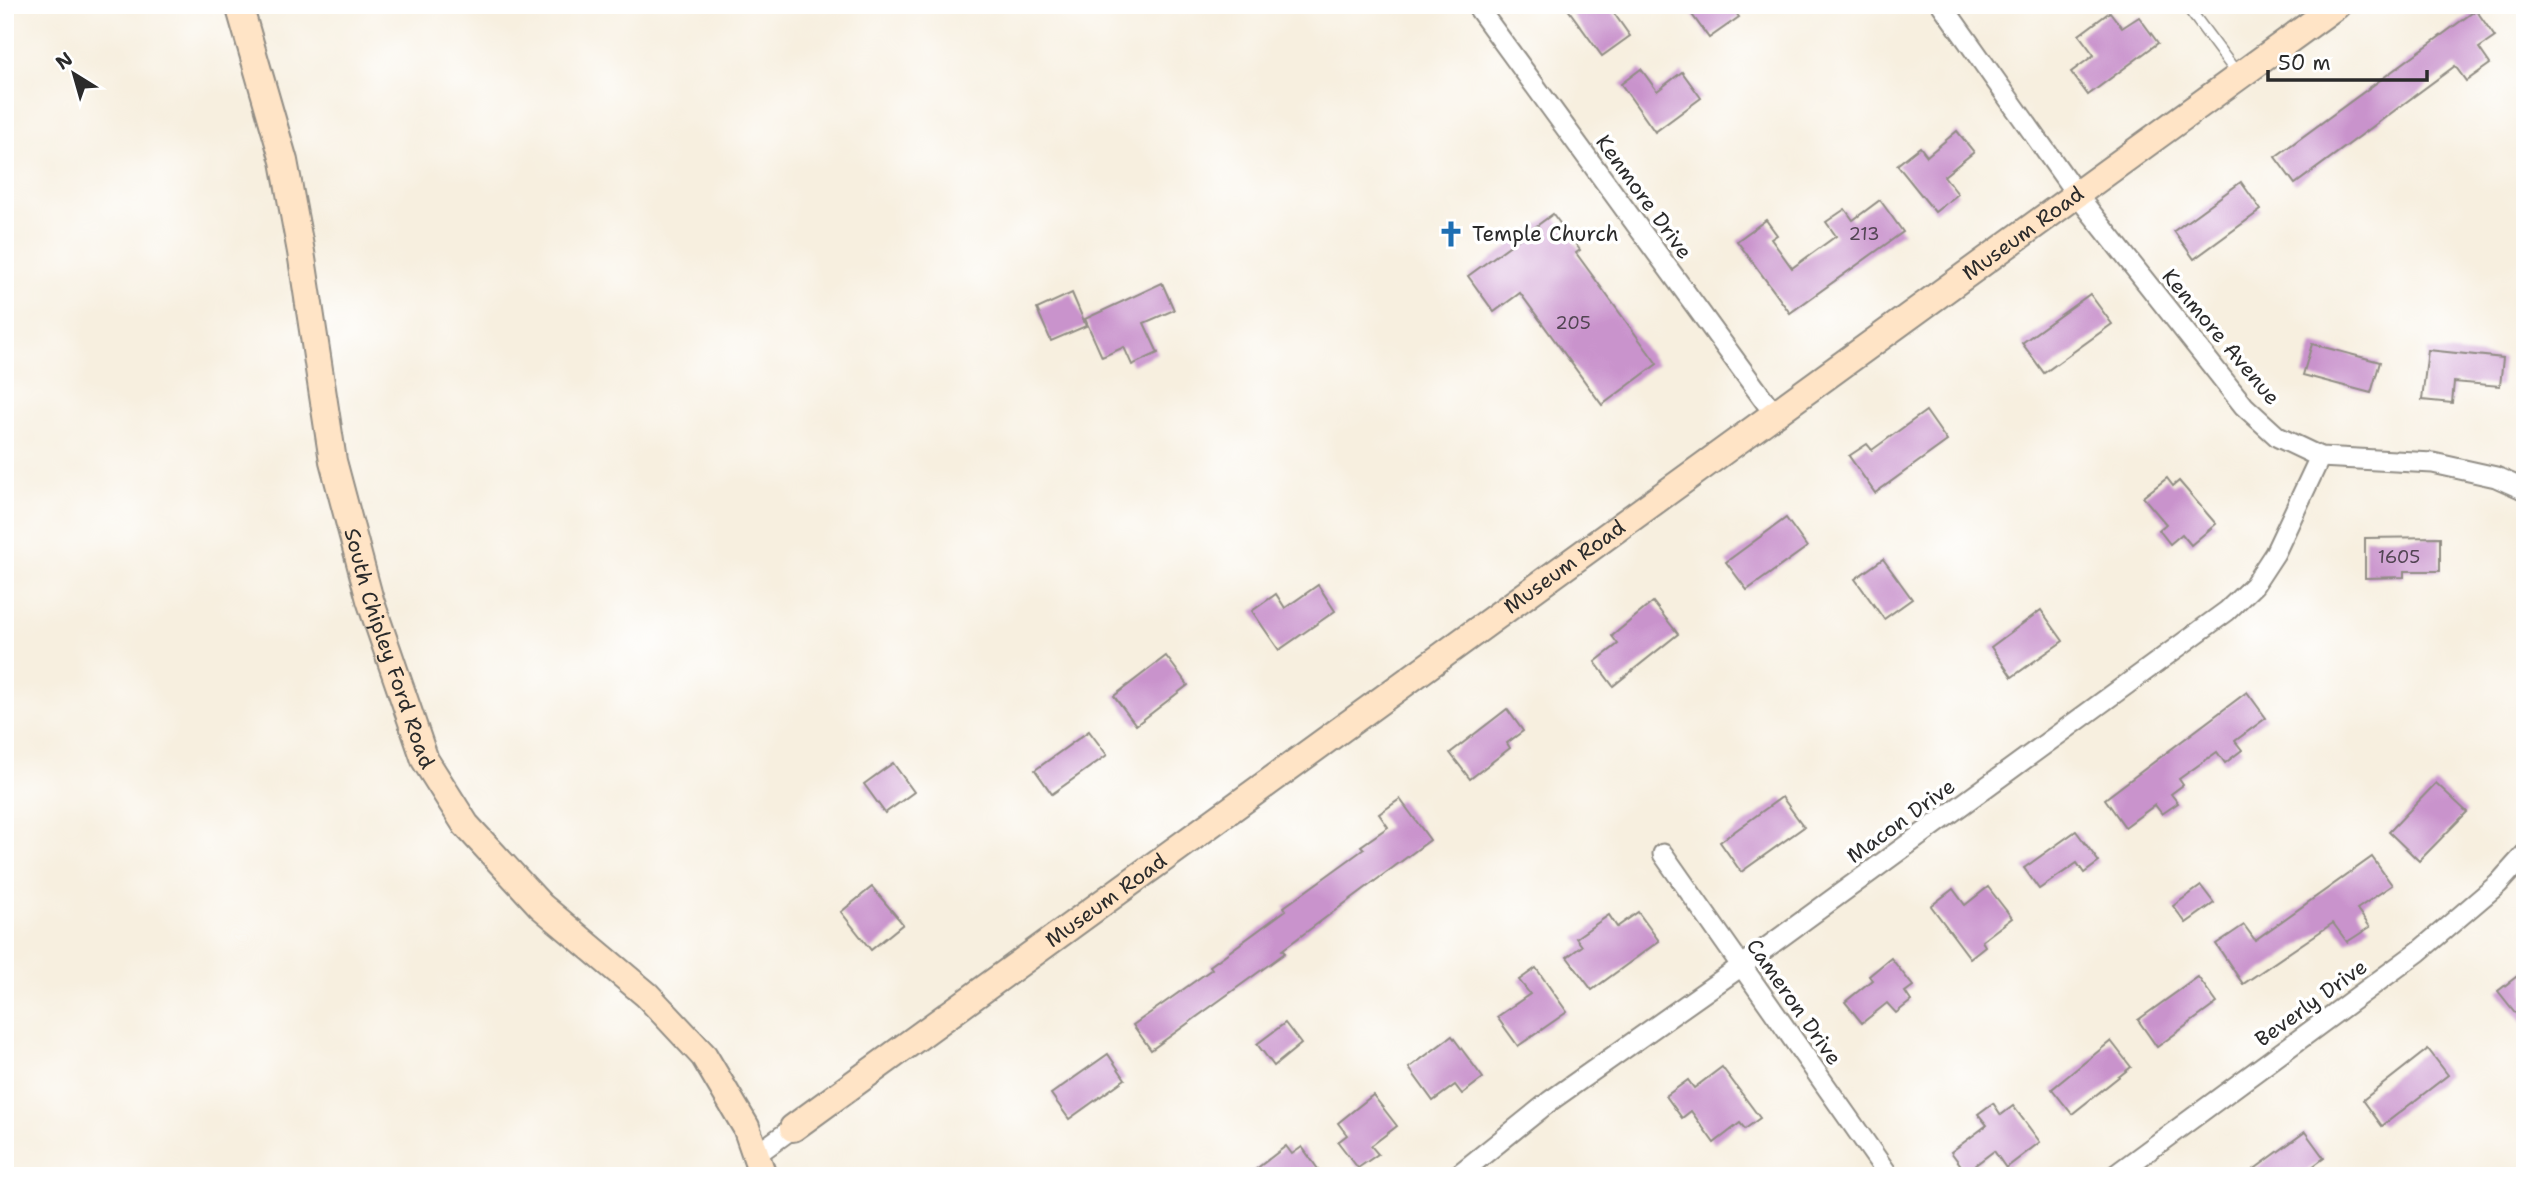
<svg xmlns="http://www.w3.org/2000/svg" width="2530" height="1181" font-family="'Shantell Sans',sans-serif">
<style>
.building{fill:#c993cc}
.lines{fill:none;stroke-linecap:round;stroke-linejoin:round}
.lane-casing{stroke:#918d85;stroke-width:13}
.street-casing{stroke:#918d85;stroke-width:23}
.secondary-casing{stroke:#918d85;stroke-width:30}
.lane{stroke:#fff;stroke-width:10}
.street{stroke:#fff;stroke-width:19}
.secondary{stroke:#ffe4c6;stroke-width:26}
.labels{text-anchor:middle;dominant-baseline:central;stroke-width:7;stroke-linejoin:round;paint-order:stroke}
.number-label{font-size:18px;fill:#524553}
.street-label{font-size:21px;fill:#2b2b2b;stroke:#fff}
.poi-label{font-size:21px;fill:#2b2b2b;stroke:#fff;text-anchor:start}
</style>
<rect width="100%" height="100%" fill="#fff"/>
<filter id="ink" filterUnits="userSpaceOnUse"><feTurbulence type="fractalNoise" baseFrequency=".0143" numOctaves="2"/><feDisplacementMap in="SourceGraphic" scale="14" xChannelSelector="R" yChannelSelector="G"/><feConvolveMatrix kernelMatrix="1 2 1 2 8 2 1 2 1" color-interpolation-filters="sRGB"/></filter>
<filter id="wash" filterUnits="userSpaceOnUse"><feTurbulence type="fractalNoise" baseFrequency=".00686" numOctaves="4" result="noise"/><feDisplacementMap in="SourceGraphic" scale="28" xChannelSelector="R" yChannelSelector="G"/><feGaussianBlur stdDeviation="1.57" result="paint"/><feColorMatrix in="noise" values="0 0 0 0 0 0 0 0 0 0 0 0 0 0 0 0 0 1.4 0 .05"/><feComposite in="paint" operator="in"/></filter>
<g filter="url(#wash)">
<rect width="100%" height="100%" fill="#f7efdf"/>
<g id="blocks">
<g class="building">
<path d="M 1565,5 L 1608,5 L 1630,36 L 1602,56 Z"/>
<path d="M 1685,5 L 1730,5 L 1739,17 L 1709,38 Z"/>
<path d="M 2476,10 L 2495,37 L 2479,48 L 2490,64 L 2466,81 L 2455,66 L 2295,184 L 2275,157 Z"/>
<path d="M 2110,12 L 2122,28 L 2139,17 L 2158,43 L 2088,95 L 2071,72 L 2094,55 L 2079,35 Z"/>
<path d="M 1641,69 L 1657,91 L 1682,72 L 1701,98 L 1655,132 L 1621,84 Z"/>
<path d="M 1957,131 L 1974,152 L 1944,176 L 1958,194 L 1935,212 L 1897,165 L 1920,147 L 1927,156 Z"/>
<path d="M 2241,182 L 2261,210 L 2194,259 L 2174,231 Z"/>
<path d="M 1880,200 L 1903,232 L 1790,313 L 1737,241 L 1766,220 L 1777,235 L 1771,239 L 1792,268 L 1836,236 L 1826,222 L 1845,209 L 1853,220 Z"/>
<path d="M 1553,214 L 1580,250 L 1576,253 L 1657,364 L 1602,405 L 1520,293 L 1494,312 L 1468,276 Z"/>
<path d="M 1162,283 L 1174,310 L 1144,323 L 1158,353 L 1132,365 L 1124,347 L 1102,357 L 1085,319 Z"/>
<path d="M 1072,293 L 1086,326 L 1051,341 L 1037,309 Z"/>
<path d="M 2090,294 L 2112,324 L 2044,373 L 2022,343 Z"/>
<path d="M 2312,344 L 2380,362 L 2371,393 L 2303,375 Z"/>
<path d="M 2428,350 L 2503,358 L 2500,386 L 2454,382 L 2452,403 L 2422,400 Z"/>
<path d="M 1926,411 L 1947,441 L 1875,493 L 1849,456 L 1867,444 L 1872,450 Z"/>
<path d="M 2167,478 L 2173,486 L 2179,481 L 2216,524 L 2191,545 L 2182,534 L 2170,544 L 2159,530 L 2166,524 L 2143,497 Z"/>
<path d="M 1786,518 L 1807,547 L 1747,590 L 1726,562 Z"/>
<path d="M 2440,537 L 2440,571 L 2404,571 L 2404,577 L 2365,578 L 2365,538 Z"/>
<path d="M 1883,559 L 1912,599 L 1884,619 L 1855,579 Z"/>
<path d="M 1318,585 L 1335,611 L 1279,650 L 1252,611 L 1276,594 L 1285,608 Z"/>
<path d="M 1653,602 L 1678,634 L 1613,686 L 1595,662 L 1618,644 L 1612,636 Z"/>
<path d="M 2041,610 L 2063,641 L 2012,677 L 1991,647 Z"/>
<path d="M 1166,656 L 1188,685 L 1136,725 L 1114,696 Z"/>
<path d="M 2247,692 L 2266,718 L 2235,741 L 2242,750 L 2225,763 L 2217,752 L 2179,779 L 2183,785 L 2171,794 L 2178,803 L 2162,814 L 2155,805 L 2125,827 L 2105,799 Z"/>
<path d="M 1507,709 L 1523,731 L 1507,743 L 1510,748 L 1470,779 L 1450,753 Z"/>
<path d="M 1089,731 L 1107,755 L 1052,794 L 1035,770 Z"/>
<path d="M 893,763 L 914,792 L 885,813 L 864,784 Z"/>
<path d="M 2436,783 L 2467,812 L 2419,861 L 2389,832 Z"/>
<path d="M 1782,797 L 1804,827 L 1741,872 L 1720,842 Z"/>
<path d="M 1400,799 L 1430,840 L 1282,950 L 1285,953 L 1151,1050 L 1133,1025 L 1212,969 L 1210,966 L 1286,910 L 1284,907 L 1364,849 L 1361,846 L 1388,827 L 1379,814 Z"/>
<path d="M 2076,831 L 2099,862 L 2084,873 L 2077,863 L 2039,889 L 2024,868 Z"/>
<path d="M 2372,857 L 2392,885 L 2357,909 L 2370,927 L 2347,942 L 2333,923 L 2243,984 L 2216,944 L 2244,925 L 2255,940 Z"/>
<path d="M 2201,886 L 2214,903 L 2186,923 L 2173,906 Z"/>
<path d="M 872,887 L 903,924 L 871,950 L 841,912 Z"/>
<path d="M 1988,887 L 2012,918 L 1982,941 L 1985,946 L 1970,958 L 1931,906 L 1953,889 L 1965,905 Z"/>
<path d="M 1638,912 L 1659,941 L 1592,990 L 1567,957 L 1582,946 L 1576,938 L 1609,915 L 1617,927 Z"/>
<path d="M 1891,958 L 1913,986 L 1905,992 L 1911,1001 L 1896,1013 L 1887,1003 L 1862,1023 L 1845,1002 L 1872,980 L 1869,976 Z"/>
<path d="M 1536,968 L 1567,1012 L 1518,1046 L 1497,1017 L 1530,994 L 1519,980 Z"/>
<path d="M 2525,970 L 2525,1025 L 2498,991 Z"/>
<path d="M 2198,977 L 2217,1003 L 2157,1047 L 2138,1020 Z"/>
<path d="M 1285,1023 L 1301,1044 L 1274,1066 L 1257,1044 Z"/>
<path d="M 1452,1036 L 1483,1078 L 1462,1094 L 1455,1085 L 1433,1101 L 1409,1068 Z"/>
<path d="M 2111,1041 L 2131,1067 L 2072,1114 L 2052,1089 Z"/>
<path d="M 2428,1049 L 2448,1075 L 2382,1126 L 2363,1100 Z"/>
<path d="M 1108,1054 L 1125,1079 L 1069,1119 L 1051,1094 Z"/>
<path d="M 1722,1067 L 1760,1118 L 1745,1129 L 1740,1123 L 1714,1143 L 1691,1111 L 1682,1118 L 1666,1096 L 1688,1080 L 1694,1088 Z"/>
<path d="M 1373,1095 L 1397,1126 L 1371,1146 L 1378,1154 L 1358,1168 L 1338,1142 L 1347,1135 L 1338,1123 Z"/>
<path d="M 1993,1103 L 2001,1115 L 2013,1106 L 2040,1142 L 2006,1168 L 1994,1151 L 1966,1172 L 1951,1152 L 1987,1125 L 1978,1114 Z"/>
<path d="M 2305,1132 L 2324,1158 L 2300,1176 L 2245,1176 Z"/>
<path d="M 1286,1146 L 1292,1154 L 1302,1147 L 1323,1176 L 1247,1176 Z"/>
</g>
</g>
</g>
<g filter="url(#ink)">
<use href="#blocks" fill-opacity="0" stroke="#918d85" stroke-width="2"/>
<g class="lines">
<g class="lane-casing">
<g id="lane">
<path d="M 2186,5 L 2239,76"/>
<path d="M 739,1176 L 757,1167"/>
</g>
</g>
<g class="street-casing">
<g id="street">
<path d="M 1476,5 L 1775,415"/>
<path d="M 1942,5 L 2077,195 L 2244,406 L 2278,437 L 2320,457 L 2433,463 L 2496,477 L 2525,490"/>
<path d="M 1663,854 L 1889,1176"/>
<path d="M 757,1154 L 793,1128"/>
<path d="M 1457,1176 L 1550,1101 L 1740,967 L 2227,611 L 2254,585 L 2275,553 L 2320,457"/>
<path d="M 2114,1176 L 2418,952 L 2498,884 L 2525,854"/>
</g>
</g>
<g class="secondary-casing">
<g id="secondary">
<path id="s1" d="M 239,5 L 284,161 L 301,252 L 333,461 L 370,600 L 425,760 L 466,825 L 541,906 L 647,995 L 704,1056 L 746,1127 L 763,1176"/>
<path id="s2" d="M 793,1128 L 2337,5"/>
</g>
</g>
<use href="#lane" class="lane"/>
<use href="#street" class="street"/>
<use href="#secondary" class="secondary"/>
</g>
</g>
<defs>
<g id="church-bare" transform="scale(2.1)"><path d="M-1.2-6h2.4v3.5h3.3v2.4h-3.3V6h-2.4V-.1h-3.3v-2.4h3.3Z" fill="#1f6fb2" stroke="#fff" stroke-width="2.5" paint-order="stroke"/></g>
</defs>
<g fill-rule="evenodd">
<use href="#church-bare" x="1451" y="234"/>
</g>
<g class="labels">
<g class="number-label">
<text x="1864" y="234">213</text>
<text x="1573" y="323">205</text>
<text x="2399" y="557">1605</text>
</g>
<g class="street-label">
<text transform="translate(1644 197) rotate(54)">Kenmore Drive</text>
<text stroke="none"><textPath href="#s2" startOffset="1521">Museum Road</textPath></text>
<text transform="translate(2221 337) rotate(50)">Kenmore Avenue</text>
<text stroke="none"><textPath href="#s2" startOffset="954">Museum Road</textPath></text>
<text stroke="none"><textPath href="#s1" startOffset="662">South Chipley Ford Road</textPath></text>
<text transform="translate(1901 821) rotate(-36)">Macon Drive</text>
<text stroke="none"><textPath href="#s2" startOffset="387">Museum Road</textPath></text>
<text transform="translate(1794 1002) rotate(55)">Cameron Drive</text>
<text transform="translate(2311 1003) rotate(-36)">Beverly Drive</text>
</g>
<g class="poi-label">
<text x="1472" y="234">Temple Church</text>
</g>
</g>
<rect width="2530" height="1181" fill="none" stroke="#fff" stroke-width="28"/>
<g transform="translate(74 74) rotate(323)" stroke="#ffffff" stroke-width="5" paint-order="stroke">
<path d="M0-5L12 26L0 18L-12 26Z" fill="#2b2b2b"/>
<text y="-10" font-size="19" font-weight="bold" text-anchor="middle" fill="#2b2b2b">N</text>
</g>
<path d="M2268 70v10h159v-10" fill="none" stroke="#2b2b2b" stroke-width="3.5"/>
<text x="2278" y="70" font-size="21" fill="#2b2b2b" stroke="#ffffff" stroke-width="5" paint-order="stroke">50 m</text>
</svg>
